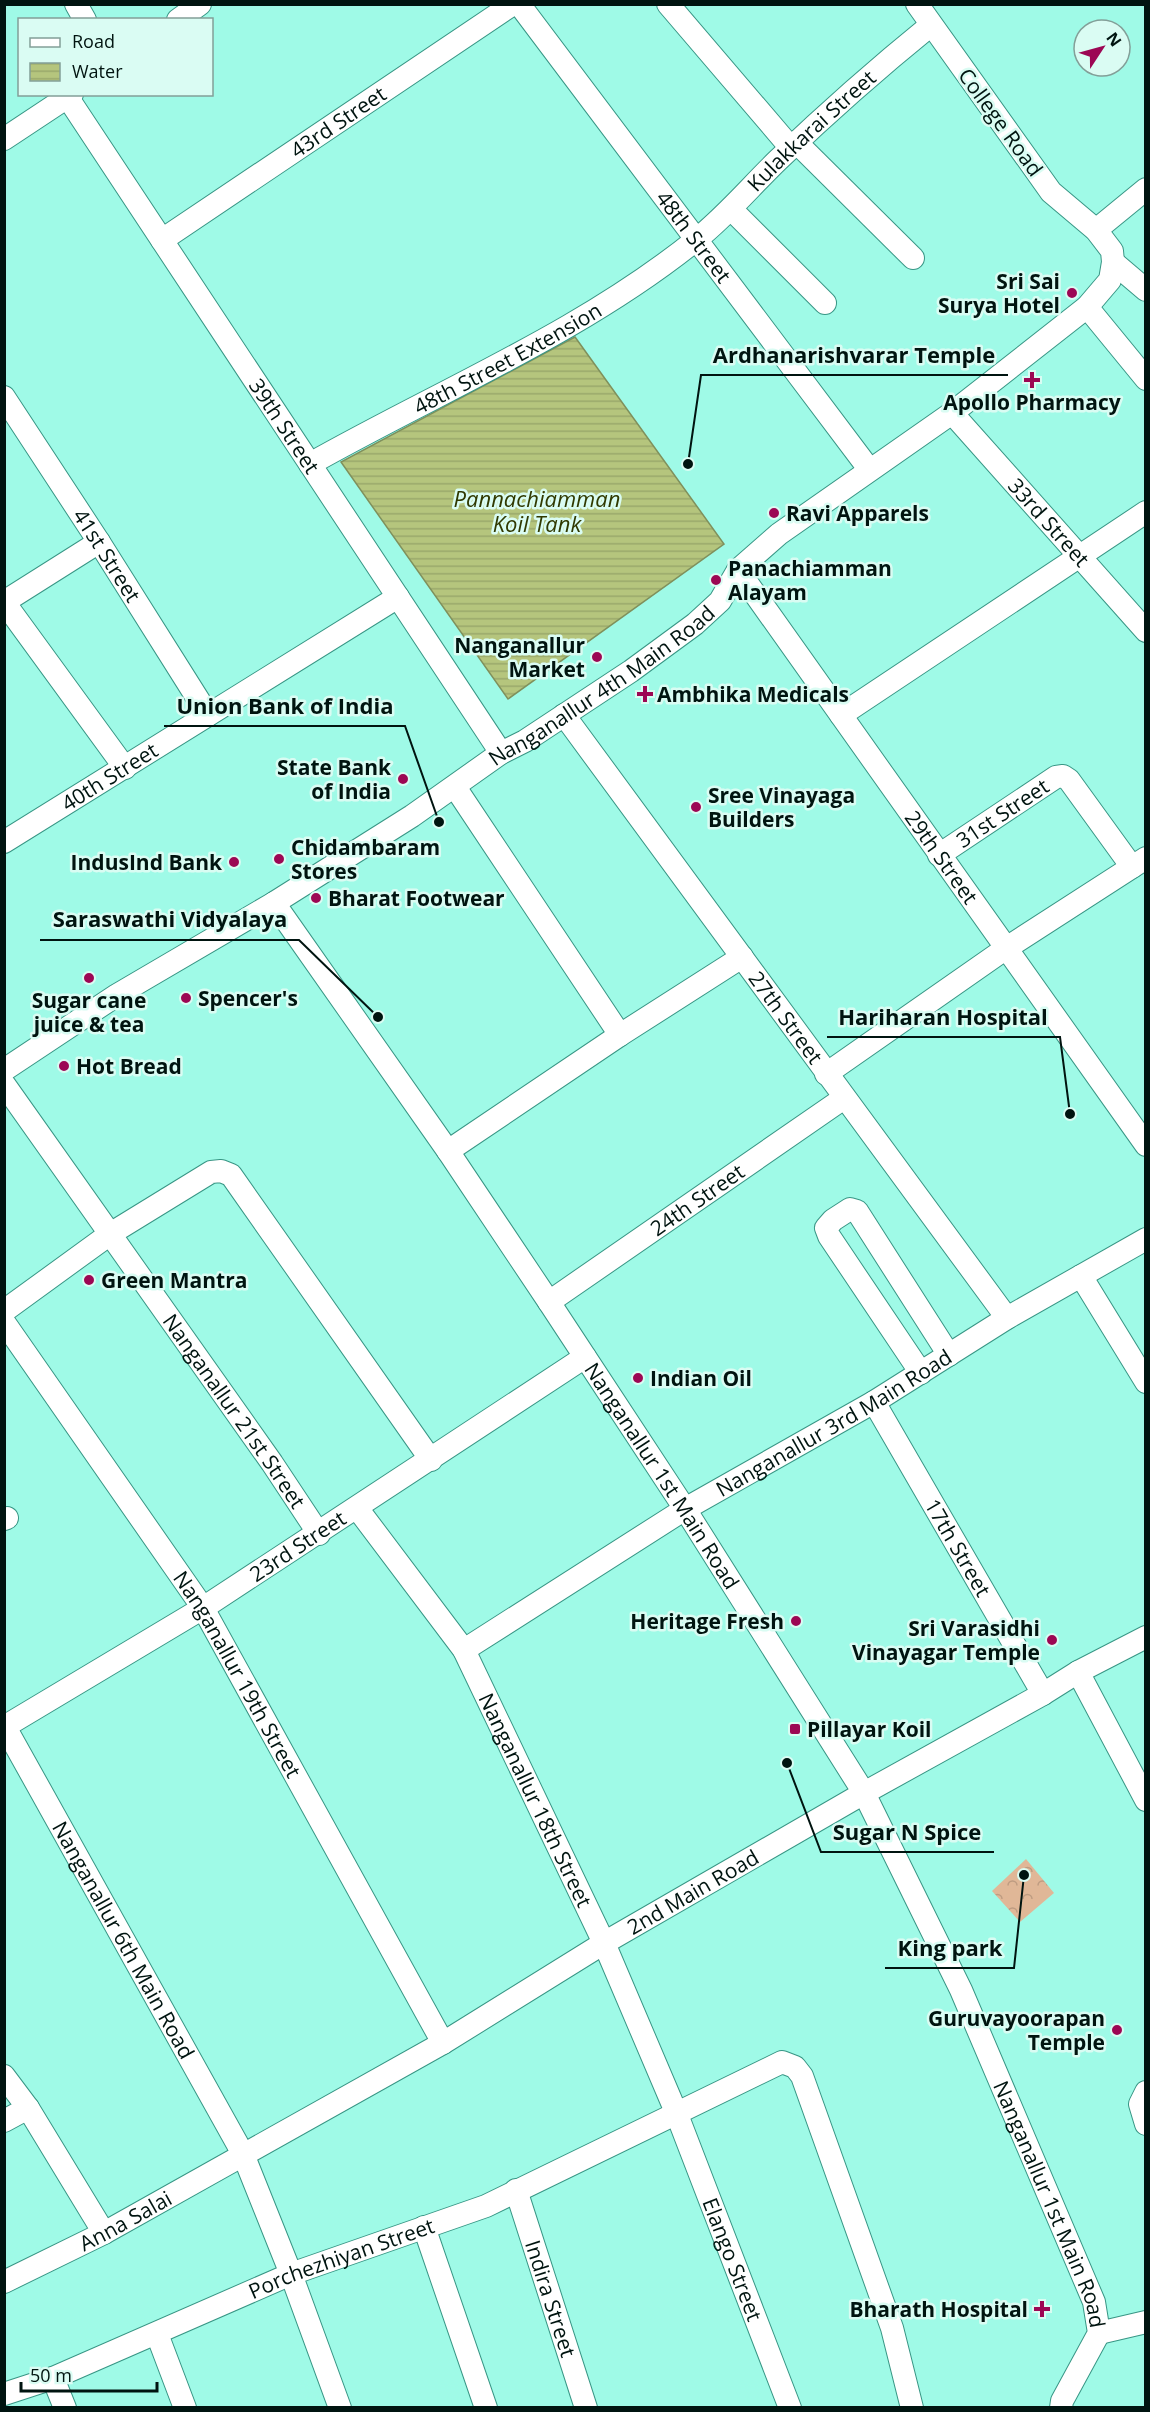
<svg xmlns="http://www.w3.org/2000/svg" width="1150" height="2412" font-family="'Open Sans',sans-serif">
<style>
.park{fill:url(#park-crowns)}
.water{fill:url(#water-rules);stroke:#7f905c;stroke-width:1.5}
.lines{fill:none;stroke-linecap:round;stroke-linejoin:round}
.minor-casing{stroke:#389685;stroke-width:24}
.minor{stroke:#fff;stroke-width:22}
.poi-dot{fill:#9c0754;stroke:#dafcf3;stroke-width:2}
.labels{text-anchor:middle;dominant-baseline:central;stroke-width:5;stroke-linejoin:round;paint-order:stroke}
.street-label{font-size:21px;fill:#001410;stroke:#dafcf3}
.poi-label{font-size:21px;font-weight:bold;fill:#001410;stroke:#dafcf3;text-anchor:start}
.water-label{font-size:22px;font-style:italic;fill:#303900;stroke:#dafcf3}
.leader{fill:none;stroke:#001410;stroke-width:2}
.callout-dot{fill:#001410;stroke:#dafcf3;stroke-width:2}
.callout-label{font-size:22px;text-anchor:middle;font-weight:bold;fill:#001410;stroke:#dafcf3;stroke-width:5;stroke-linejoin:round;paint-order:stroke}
</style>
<defs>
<pattern id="park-crowns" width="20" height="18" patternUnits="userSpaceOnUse" patternTransform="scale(1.5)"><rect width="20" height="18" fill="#e0b797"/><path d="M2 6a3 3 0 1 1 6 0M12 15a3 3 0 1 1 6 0" fill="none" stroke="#be9c81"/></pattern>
<pattern id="water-rules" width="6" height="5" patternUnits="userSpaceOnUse" patternTransform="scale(1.5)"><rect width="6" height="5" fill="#b5c57d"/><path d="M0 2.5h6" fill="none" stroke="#9aa86b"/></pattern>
</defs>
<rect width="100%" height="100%" fill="#9ffae7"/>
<path class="park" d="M 1026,1859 L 1054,1893 L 1020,1922 L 992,1891 Z"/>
<path class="water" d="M 575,337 L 724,544 L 508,699 L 341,462 Z"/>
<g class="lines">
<g class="minor-casing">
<g id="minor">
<path d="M 76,4 L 85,20"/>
<path id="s1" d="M 519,4 L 869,469"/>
<path d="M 668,4 L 791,148"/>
<path d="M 178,20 L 200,4"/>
<path id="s2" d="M 68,98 L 501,753"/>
<path d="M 4,139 L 72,94"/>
<path d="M 796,142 L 913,258"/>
<path d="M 731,209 L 825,303"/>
<path d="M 1096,230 L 1146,189"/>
<path id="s3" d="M 162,240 L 513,4"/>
<path d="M 1113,262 L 1146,290"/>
<path d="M 1087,307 L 1146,379"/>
<path id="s4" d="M 4,397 L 99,542 L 208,715"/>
<path id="s5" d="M 952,413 L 1146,631"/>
<path id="s6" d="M 310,464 C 439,391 581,333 697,239 C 727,215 751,186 778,160 C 827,113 878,68 931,25"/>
<path id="s7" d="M 738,570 L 1146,1145"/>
<path d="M 4,602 L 125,768"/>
<path d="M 4,602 L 99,542"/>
<path id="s8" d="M 564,715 L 1007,1318"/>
<path d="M 841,715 L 1146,512"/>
<path d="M 455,787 L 620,1035"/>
<path id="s9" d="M 4,842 L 398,597"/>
<path id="s10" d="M 939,855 L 1056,777 L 1063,776 L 1069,780 L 1132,867"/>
<path id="s11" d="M 274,903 L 448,1151 L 549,1302 L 685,1509 L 864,1793 L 961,1990 L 1094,2302 L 1099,2333 L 1062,2401 L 1061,2408"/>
<path id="s12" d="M 4,1070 L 117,995 L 274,903 L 412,816 L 501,753 L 525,741 L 631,671 L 695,624 L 720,601 L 738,570 L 779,534 L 952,413 L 1087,307 L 1110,280 L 1113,262 L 1112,251 L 1096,230 L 1051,192 L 917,4"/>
<path d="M 826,1074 L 1005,949 L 1146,858"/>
<path id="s13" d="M 4,1084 L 272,1463 L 319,1534"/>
<path d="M 448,1151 L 620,1035 L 742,957"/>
<path d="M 1081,1276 L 1146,1382"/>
<path id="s14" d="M 549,1302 L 844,1098"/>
<path d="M 4,1311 L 110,1234 L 211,1172 L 221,1171 L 231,1175 L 431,1460"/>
<path id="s15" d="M 4,1322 L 203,1608 L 443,2043"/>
<path d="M 921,1373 L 829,1236 L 826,1228 L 833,1220 L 850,1209 L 857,1211 L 949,1355"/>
<path id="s16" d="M 874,1402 L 1043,1694"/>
<path id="s17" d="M 357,1508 L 464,1650 L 604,1943 L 676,2112 L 790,2408"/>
<path d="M 4,1519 L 7,1518"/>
<path id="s18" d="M 464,1650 L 685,1509 L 874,1402 L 1007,1318 L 1146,1239"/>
<path d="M 1078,1672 L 1146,1800"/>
<path id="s19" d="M 4,1725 L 243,2154 L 291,2274 L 340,2408"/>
<path id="s20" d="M 4,1727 L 203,1608 L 585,1357"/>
<path d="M 4,2076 L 28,2108 L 104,2233"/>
<path d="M 1146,2092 L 1140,2104 L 1146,2124"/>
<path d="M 4,2121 L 28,2108"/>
<path id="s21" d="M 516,2190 L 586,2408"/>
<path d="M 424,2227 L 486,2408"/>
<path id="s22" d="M 4,2282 L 104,2233 L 443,2043 L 604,1943 L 864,1793 L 1043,1694 L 1078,1672 L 1146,1637"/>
<path d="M 1099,2333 L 1146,2322"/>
<path d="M 157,2334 L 185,2408"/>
<path d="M 53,2378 L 65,2408"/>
<path id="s23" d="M 4,2394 L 53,2378 L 291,2274 L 486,2206 L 782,2062 L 795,2067 L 802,2076 L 892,2328 L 912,2408"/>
</g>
</g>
<use href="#minor" class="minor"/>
</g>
<g class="poi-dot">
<circle cx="1072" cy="293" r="6"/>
<path d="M1029 371h6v6h6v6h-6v6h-6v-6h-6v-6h6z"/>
<circle cx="774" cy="513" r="6"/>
<circle cx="716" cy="580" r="6"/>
<circle cx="597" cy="657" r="6"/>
<path d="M642 685h6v6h6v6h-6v6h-6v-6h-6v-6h6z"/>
<circle cx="403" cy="779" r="6"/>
<circle cx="696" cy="807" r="6"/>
<circle cx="279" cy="859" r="6"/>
<circle cx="234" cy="862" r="6"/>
<circle cx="316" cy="898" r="6"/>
<circle cx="89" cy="978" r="6"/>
<circle cx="186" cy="998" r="6"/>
<circle cx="64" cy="1066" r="6"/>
<circle cx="89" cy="1280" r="6"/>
<circle cx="638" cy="1378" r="6"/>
<circle cx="796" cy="1621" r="6"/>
<circle cx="1052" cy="1640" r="6"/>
<rect x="789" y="1723" width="12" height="12" rx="3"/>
<circle cx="1117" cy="2030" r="6"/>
<path d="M1039 2300h6v6h6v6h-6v6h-6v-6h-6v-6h6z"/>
</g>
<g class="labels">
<g class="street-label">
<text stroke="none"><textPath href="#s3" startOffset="212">43rd Street</textPath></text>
<text transform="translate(1001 122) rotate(54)">College Road</text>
<text stroke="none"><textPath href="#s6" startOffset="606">Kulakkarai Street</textPath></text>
<text stroke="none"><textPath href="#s1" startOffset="291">48th Street</textPath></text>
<text stroke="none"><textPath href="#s6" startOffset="224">48th Street Extension</textPath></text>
<text stroke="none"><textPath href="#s2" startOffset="393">39th Street</textPath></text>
<text stroke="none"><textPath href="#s5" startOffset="146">33rd Street</textPath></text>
<text stroke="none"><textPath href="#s4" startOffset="189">41st Street</textPath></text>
<text stroke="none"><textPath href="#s12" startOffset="711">Nanganallur 4th Main Road</textPath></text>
<text stroke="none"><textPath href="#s9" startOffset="124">40th Street</textPath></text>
<text stroke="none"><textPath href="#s10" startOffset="76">31st Street</textPath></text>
<text stroke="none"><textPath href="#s7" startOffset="352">29th Street</textPath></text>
<text stroke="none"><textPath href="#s8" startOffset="375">27th Street</textPath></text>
<text stroke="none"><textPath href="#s14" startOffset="180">24th Street</textPath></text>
<text stroke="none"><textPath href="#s13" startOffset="400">Nanganallur 21st Street</textPath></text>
<text stroke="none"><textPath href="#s18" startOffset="434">Nanganallur 3rd Main Road</textPath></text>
<text stroke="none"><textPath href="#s11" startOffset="692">Nanganallur 1st Main Road</textPath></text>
<text stroke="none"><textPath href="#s20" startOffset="345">23rd Street</textPath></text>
<text stroke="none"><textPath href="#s16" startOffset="168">17th Street</textPath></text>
<text stroke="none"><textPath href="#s15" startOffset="423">Nanganallur 19th Street</textPath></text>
<text stroke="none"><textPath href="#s17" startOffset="344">Nanganallur 18th Street</textPath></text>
<text stroke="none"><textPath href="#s22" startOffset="792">2nd Main Road</textPath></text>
<text stroke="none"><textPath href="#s19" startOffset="246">Nanganallur 6th Main Road</textPath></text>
<text stroke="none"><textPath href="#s11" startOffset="1520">Nanganallur 1st Main Road</textPath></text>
<text stroke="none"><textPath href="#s22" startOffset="136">Anna Salai</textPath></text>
<text stroke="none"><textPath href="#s23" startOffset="364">Porchezhiyan Street</textPath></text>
<text stroke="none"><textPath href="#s17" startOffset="844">Elango Street</textPath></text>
<text stroke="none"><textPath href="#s21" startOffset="114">Indira Street</textPath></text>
</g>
<g class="poi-label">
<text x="1060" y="281" text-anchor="end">Sri Sai<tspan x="1060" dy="24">Surya Hotel</tspan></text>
<text x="1032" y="402" text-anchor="middle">Apollo Pharmacy</text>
<text x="786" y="513">Ravi Apparels</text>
<text x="728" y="568">Panachiamman<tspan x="728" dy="24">Alayam</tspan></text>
<text x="585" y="645" text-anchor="end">Nanganallur<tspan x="585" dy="24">Market</tspan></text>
<text x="657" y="694">Ambhika Medicals</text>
<text x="391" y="767" text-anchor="end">State Bank<tspan x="391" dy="24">of India</tspan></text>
<text x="708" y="795">Sree Vinayaga<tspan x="708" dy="24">Builders</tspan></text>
<text x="291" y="847">Chidambaram<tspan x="291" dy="24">Stores</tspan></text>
<text x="222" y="862" text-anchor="end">IndusInd Bank</text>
<text x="328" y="898">Bharat Footwear</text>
<text x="198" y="998">Spencer's</text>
<text x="89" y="1000" text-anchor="middle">Sugar cane<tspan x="89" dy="24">juice &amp; tea</tspan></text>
<text x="76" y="1066">Hot Bread</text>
<text x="101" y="1280">Green Mantra</text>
<text x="650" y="1378">Indian Oil</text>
<text x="784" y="1621" text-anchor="end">Heritage Fresh</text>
<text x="1040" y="1628" text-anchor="end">Sri Varasidhi<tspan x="1040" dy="24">Vinayagar Temple</tspan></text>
<text x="807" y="1729">Pillayar Koil</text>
<text x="1105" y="2018" text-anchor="end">Guruvayoorapan<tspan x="1105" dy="24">Temple</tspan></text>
<text x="1028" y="2309" text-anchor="end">Bharath Hospital</text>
</g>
<g class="water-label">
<text x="537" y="498">Pannachiamman<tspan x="537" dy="25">Koil Tank</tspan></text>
</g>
</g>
<path class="leader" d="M688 464L701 375H1008M439 822L405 726H164M378 1017L299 940H40M1070 1114L1060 1037H827M787 1763L821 1852H994M1024 1875L1014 1968H885"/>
<g class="callout-dot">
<circle cx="688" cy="464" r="6"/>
<circle cx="439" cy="822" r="6"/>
<circle cx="378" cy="1017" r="6"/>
<circle cx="1070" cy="1114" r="6"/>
<circle cx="787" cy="1763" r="6"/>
<circle cx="1024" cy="1875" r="6"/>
</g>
<g class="callout-label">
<text x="854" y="363">Ardhanarishvarar Temple</text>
<text x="285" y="714">Union Bank of India</text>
<text x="170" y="927">Saraswathi Vidyalaya</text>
<text x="943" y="1025">Hariharan Hospital</text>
<text x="907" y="1840">Sugar N Spice</text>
<text x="950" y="1956">King park</text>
</g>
<rect width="1150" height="2412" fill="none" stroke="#001410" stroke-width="12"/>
<rect x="18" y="18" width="195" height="78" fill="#dafcf3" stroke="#839f98" stroke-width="1.5"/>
<rect x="30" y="38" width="30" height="9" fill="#ffffff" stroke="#839f98" stroke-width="1.5"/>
<text x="72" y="48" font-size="18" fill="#001410">Road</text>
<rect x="30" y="63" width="30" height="18" fill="url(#water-rules)" stroke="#839f98" stroke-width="1.5"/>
<text x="72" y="78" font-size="18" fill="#001410">Water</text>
<g transform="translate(1102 48) rotate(54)"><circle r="28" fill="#dafcf3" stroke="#839f98" stroke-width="1.5"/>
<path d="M0-4.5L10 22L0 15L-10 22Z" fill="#9c0754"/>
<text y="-9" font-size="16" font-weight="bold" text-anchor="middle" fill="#001410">N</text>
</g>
<path d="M21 2382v9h136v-9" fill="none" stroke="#001410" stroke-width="3"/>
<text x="30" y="2382" font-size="18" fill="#001410" stroke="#dafcf3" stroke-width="4.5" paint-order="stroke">50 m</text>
</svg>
